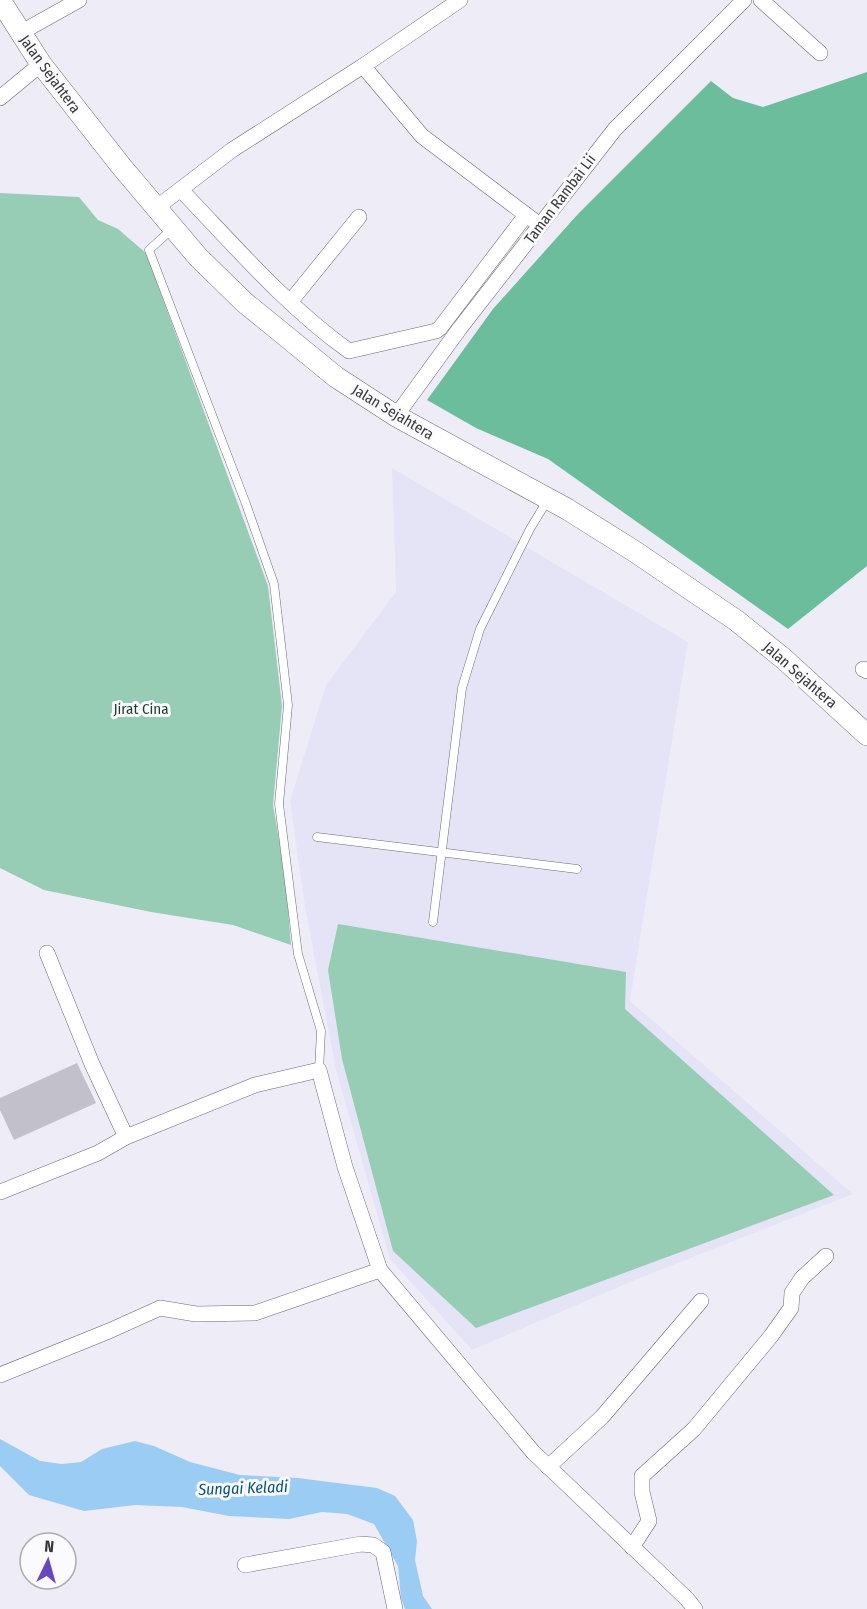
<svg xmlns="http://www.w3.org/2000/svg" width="867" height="1609" font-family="'Fira Sans Condensed',sans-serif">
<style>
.built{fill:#e5e4f6}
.green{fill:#96cdb4}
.forest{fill:#6cbd9b}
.water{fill:#9bccf4}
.building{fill:#c2c1cb}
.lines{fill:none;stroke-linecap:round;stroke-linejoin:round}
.lane-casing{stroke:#6a6a73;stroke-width:9}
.street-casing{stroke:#6a6a73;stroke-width:16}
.secondary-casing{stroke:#6a6a73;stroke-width:22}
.lane{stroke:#fff;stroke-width:8}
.street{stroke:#fff;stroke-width:15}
.secondary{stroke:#fff;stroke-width:21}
.labels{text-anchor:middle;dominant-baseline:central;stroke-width:6;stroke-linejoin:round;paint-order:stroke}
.street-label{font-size:15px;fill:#37363a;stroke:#fbfbfd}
.park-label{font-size:15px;fill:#1b3f31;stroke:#fbfbfd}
.water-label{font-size:16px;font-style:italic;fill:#01507d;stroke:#fbfbfd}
</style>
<rect width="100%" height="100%" fill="#eeedf7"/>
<path class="built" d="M 392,468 L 688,642 L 630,1001 L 853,1194 L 635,1280 L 472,1350 L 390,1259 L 336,1070 L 305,907 L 290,801 L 326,685 L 396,592 Z"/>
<g class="green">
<path d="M 0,193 L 79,197 L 98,220 L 118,229 L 146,253 L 268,586 L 282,706 L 273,805 L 285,875 L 291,945 L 233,925 L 151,912 L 44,890 L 0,868 Z"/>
<path d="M 338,924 L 626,972 L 625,1009 L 834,1195 L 476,1328 L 393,1251 L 342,1059 L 328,970 Z"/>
</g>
<path class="forest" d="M 867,72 L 867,566 L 788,629 L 548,459 L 476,428 L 427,400 L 493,309 L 578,214 L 711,81 L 733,98 L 763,107 Z"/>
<path class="water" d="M 0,1439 L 40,1461 L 62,1464 L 81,1462 L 102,1449 L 135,1441 L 154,1446 L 190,1462 L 240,1475 L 298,1478 L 377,1488 L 395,1496 L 413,1520 L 417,1541 L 415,1560 L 423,1596 L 432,1609 L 405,1609 L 401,1598 L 398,1566 L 374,1524 L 347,1514 L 322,1512 L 289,1519 L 229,1516 L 182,1507 L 135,1505 L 84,1511 L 29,1495 L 0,1466 Z"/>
<path class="building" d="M 77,1063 L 96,1103 L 14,1140 L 0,1110 L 0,1098 Z"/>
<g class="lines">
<g class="lane-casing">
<g id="lane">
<path d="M 172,229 L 149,250 L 246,504 L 274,584 L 288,705 L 279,804 L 298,954 L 321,1031 L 319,1070"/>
<path d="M 317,837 L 577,869"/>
<path d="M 433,922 L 462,688 L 480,629 L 530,529 L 547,501"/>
</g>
</g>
<g class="street-casing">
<g id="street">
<path d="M 761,0 L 820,53"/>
<path d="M 20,33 L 79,0"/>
<path d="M 363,66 L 422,136 L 533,220"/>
<path d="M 0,98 L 41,64"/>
<path d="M 181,190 C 234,245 286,306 349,351 L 436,331 L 440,328 L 526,215"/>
<path d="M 156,208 L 232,150 L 363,66 L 460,0"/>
<path d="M 290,302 L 359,217"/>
<path d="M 396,416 L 460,328 L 615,129 L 744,0"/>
<path d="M 863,669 L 867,671"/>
<path d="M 47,953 L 92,1064 L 126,1137"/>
<path d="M 0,1192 L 98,1153 L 126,1137 L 255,1085 L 319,1070 L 345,1167 L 380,1270 L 533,1452 L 687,1599 L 695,1609"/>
<path d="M 0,1375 L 109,1331 L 160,1308 L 196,1314 L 255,1313 L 380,1270"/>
<path d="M 548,1467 L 602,1417 L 701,1301"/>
<path d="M 632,1547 L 649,1521 L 642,1492 L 642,1476 L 694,1429 L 771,1336 L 791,1308 L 792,1293 L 802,1278 L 826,1256"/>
<path d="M 245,1565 L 361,1544 L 373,1545 L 383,1552 L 395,1609"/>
</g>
</g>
<g class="secondary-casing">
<path id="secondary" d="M 0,0 L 41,64 L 121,166 L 198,257 L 244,302 L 336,377 L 396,416 L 567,509 L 634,551 L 737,621 L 784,659 L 867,735"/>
</g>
<use href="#lane" class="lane"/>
<use href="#street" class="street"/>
<use href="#secondary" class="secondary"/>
</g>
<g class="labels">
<g class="street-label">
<text transform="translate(50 74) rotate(54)">Jalan Sejahtera</text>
<text transform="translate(560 199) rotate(-53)">Taman Rambai Lii</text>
<text transform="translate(393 412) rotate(31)">Jalan Sejahtera</text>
<text transform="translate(800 675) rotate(41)">Jalan Sejahtera</text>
</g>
<g class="park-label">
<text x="141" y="709">Jirat Cina</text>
</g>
<g class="water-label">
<text transform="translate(243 1488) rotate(-2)">Sungai Keladi</text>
</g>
</g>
<g transform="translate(48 1561) rotate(5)"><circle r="28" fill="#fbfbfd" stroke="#adacaf" stroke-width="1.5"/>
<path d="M0-4.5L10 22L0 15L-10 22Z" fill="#6647c0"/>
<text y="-9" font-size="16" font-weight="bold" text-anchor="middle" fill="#37363a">N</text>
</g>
</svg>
